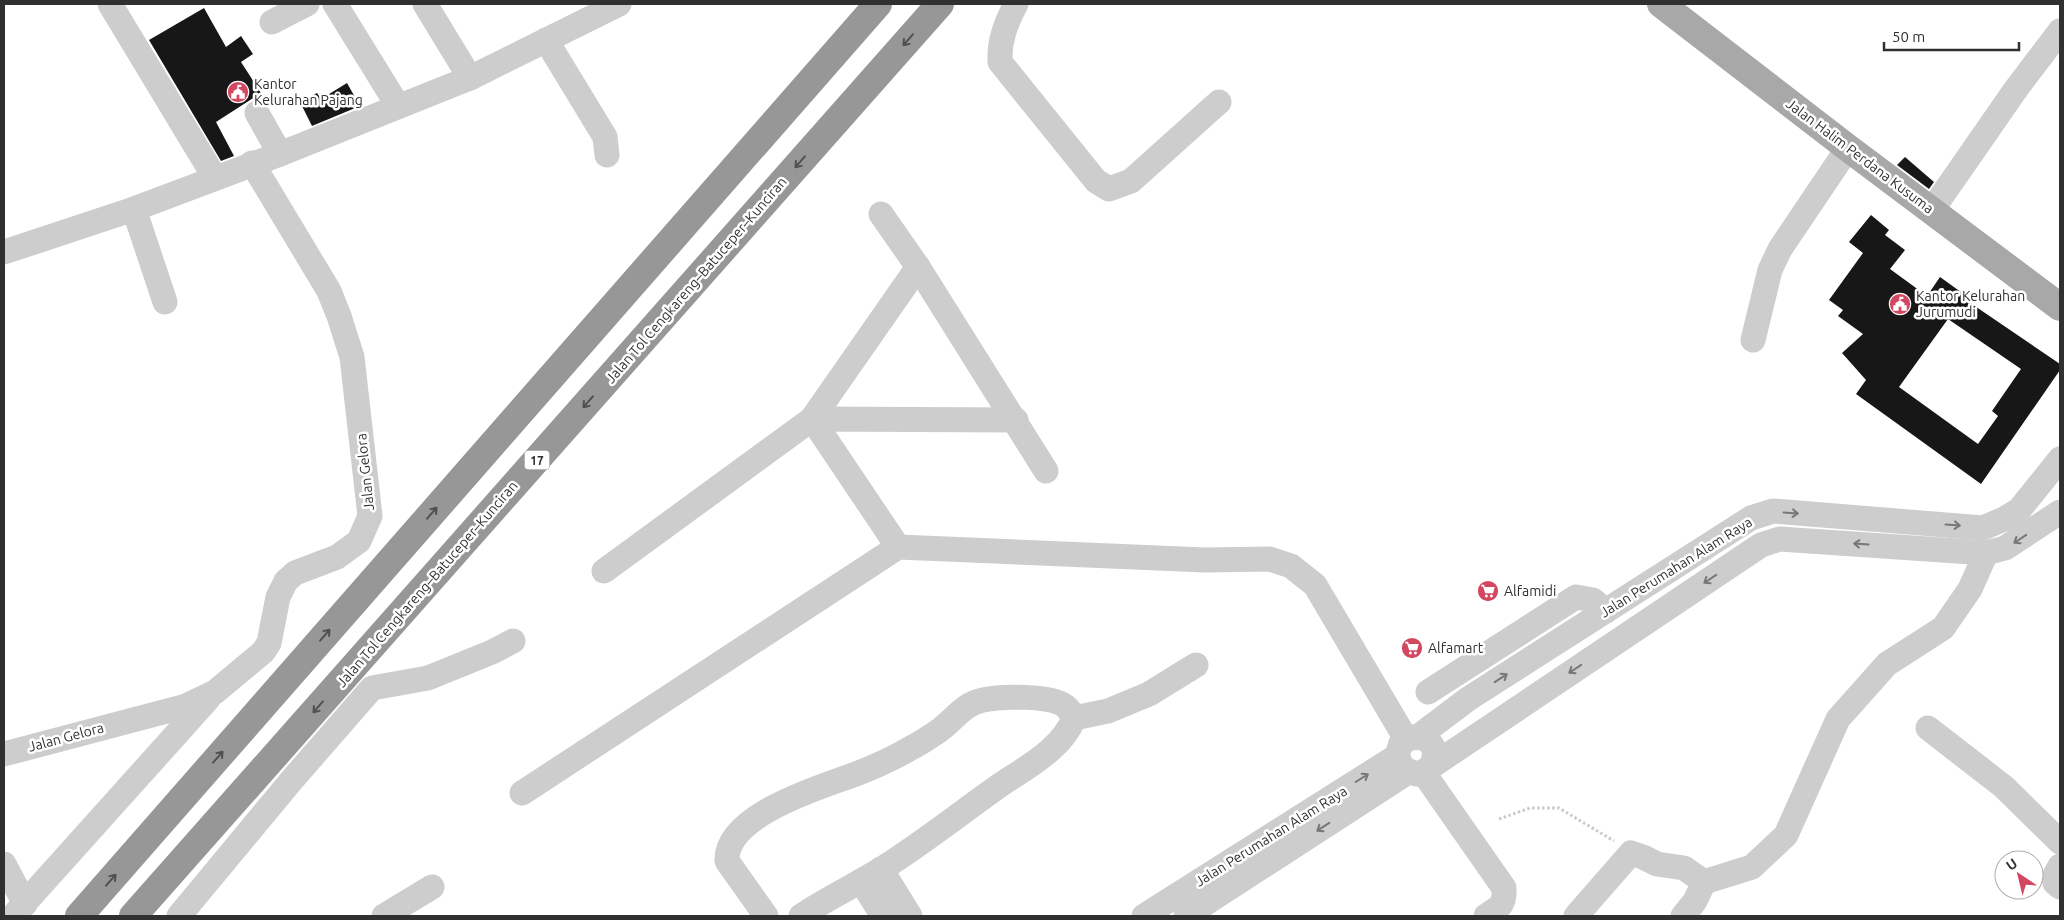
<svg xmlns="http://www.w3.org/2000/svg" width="2064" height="920" font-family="Ubuntu,sans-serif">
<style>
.building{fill:#171717;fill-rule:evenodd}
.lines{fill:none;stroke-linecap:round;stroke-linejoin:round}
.path{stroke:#cacaca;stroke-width:3;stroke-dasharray:2.5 2.5;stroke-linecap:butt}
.minor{stroke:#cdcdcd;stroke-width:25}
.major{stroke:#a8a8a8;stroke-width:28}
.highway{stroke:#979797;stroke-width:28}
.oneway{stroke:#4f4f4f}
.oneway2{stroke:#777}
.labels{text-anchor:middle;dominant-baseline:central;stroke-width:5;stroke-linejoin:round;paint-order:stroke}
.shield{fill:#fff;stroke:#6e6e6e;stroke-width:1}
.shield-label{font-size:12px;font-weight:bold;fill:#303030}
.poi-label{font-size:14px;fill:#303030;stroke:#fff;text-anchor:start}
.street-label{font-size:14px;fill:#303030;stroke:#fff}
</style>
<rect width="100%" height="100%" fill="#fff"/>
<g class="building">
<path d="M 204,8 L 226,47 L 241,36 L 253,54 L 241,62 L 261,93 L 216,122 L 234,156 L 221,161 L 149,40 Z"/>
<path d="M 347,83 L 360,106 L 312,126 L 300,102 L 317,93 L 321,99 Z"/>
<path d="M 1905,157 L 1934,182 L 1929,189 L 1897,165 Z"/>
<path d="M 1871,215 L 1889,230 L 1885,235 L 1905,250 L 1890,269 L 1927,296 L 1940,277 L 1965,295 L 1963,298 L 2060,364 L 2060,370 L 1981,484 L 1856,394 L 1866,380 L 1842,353 L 1863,334 L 1838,316 L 1843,310 L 1829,300 L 1863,253 L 1849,242 ZM 1948,319 L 2021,369 L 1992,411 L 1998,416 L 1978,444 L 1899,387 Z"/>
</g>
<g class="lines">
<path class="path" d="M 1499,819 L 1530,808 L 1559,808 L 1614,841"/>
<g class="minor">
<path d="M 110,4 L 215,178"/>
<path d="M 335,4 L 398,106"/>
<path d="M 425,4 L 470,78"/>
<path d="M 1016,4 C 1006,23 999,40 1000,62 L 1096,181 L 1109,189 L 1131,181 L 1219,102"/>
<path d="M 272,22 L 307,4"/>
<path d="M 546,40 L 605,137 L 607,155"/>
<path d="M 257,113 L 280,154"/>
<path d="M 134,209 L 165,302"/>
<path d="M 1932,210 L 2016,89 L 2060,31"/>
<path d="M 881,214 L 918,267 L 1046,471"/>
<path d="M 4,252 L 134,209 L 280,154 L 470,78 L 619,4"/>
<path d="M 1753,340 L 1770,270 L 1780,249 L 1848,148"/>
<path d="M 898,547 L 812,419 L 918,267"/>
<path d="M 604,571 L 812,419 L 1016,420"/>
<path d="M 1428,692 L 1576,597 L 1593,600 L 1606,611"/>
<path d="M 1928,728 L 2004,787 L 2060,842"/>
<path d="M 1419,736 L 1468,699 L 1751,518 L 1773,511 L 1983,528 L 2004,519 L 2019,510 L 2060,459"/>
<path d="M 4,754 L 186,706 L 215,692 L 263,652 L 269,643 L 278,597 L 286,581 L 295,573 L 337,557 L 359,541 L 370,516 L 352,357 L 339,316 L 329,291 L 252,163"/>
<path d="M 1432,764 C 1437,753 1434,744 1424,738 L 1412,737 L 1401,743 L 1397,756 L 1403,768 L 1416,774 L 1423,772 L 1761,545 L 1780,539 L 1986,553 L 2005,548 L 2060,512"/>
<path d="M 1423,772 L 1504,888 C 1505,906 1499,907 1486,916"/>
<path d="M 522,793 L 898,547 L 1205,560 L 1270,559 L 1291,566 L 1315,585 L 1406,739"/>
<path d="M 4,864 L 25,904"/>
<path d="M 2060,866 L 2054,877 L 2055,883 L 2060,887"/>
<path d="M 881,869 L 910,916"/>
<path d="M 861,881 L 883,916"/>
<path d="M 13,916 L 208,699"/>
<path d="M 179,916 L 291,781 L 372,688 L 428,678 L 492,652 L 513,641"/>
<path d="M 384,916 L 432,887"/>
<path d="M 766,916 L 727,861 C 725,815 821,787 856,774 C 874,767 894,758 911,748 C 921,743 931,736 940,730 C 955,719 963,704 983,700 C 1000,696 1052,695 1065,706 C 1069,709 1072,714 1074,718"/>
<path d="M 801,916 C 826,899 854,886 880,870 C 920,845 958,815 996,788 C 1023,769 1062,750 1074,718 L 1108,711 L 1149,694 L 1196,665"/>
<path d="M 1144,916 L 1397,756"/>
<path d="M 1186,916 L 1408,772"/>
<path d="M 1576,916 L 1631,853 L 1643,857 L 1657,864 L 1684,868 L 1704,882 L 1752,867 L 1786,835 L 1838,719 L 1887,664 L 1943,628 L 1970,589 L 1986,553"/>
<path d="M 1683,916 L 1695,901 L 1704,882"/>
</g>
<path class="major" d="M 1661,4 L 1848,148 L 2060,307"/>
<g class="highway">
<path d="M 79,916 L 878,4"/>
<path d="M 133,916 L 940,4"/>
</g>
</g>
<defs><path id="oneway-shaft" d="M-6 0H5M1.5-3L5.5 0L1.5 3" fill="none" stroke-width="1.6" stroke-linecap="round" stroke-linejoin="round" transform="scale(1.25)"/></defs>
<g class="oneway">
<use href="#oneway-shaft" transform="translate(908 40) rotate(131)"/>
<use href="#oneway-shaft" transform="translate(800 162) rotate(131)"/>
<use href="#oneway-shaft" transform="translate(588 402) rotate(131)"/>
<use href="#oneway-shaft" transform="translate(432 513) rotate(-49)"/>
<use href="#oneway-shaft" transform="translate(325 635) rotate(-49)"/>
<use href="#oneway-shaft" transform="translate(318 707) rotate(131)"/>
<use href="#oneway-shaft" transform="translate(218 757) rotate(-49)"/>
<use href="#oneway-shaft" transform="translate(111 880) rotate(-49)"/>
</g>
<g class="oneway2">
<use href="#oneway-shaft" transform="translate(1791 513) rotate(4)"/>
<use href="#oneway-shaft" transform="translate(1953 525) rotate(4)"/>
<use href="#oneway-shaft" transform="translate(2020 539) rotate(146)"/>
<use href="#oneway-shaft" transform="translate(1861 544) rotate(-176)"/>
<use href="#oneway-shaft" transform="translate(1710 579) rotate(146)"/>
<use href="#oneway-shaft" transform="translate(1575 669) rotate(146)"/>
<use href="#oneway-shaft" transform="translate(1501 678) rotate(-33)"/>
<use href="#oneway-shaft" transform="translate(1362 778) rotate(-32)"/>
<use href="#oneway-shaft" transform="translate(1323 827) rotate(147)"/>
</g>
<defs>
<g id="civic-disc" transform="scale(1.125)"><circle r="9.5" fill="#d34761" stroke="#fff"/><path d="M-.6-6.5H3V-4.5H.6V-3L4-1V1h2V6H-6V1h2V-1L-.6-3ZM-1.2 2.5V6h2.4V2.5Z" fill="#fff"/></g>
<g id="supermarket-disc" transform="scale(1.125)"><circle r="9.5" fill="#d34761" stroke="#fff"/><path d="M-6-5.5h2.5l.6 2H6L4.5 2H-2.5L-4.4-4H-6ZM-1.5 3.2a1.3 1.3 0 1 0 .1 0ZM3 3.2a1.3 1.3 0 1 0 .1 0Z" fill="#fff"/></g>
</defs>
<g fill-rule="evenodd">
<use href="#civic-disc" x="238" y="92"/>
<use href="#civic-disc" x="1900" y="304"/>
<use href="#supermarket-disc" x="1488" y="591"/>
<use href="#supermarket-disc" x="1412" y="648"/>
</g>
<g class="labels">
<rect class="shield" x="524.5" y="450.5" width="25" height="19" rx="4"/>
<g class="shield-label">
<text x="537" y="460">17</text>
</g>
<g class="poi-label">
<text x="254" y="84">Kantor<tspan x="254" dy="16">Kelurahan Pajang</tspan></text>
<text x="1916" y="296">Kantor Kelurahan<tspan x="1916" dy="16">Jurumudi</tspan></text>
<text x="1504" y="591">Alfamidi</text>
<text x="1428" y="648">Alfamart</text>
</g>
<g class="street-label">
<text transform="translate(1860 156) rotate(37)">Jalan Halim Perdana Kusuma</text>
<text transform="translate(696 280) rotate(-49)">Jalan Tol Cengkareng–Batuceper–Kunciran</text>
<text transform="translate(365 472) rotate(-96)">Jalan Gelora</text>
<text transform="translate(1676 567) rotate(-32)">Jalan Perumahan Alam Raya</text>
<text transform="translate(427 584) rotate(-49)">Jalan Tol Cengkareng–Batuceper–Kunciran</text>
<text transform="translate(66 737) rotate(-15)">Jalan Gelora</text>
<text transform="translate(1271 836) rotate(-32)">Jalan Perumahan Alam Raya</text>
</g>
</g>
<rect width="2064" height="920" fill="none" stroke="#303030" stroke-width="10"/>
<g transform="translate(2019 875) rotate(325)"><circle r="24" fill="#ffffff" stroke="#acacac"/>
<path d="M0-4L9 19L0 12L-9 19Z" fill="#d34761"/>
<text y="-8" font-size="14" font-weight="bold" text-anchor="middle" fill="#303030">U</text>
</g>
<path d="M1884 42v8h135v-8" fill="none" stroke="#303030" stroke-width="2.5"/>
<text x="1892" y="42" font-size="15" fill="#303030" stroke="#ffffff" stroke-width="4" paint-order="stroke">50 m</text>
</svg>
